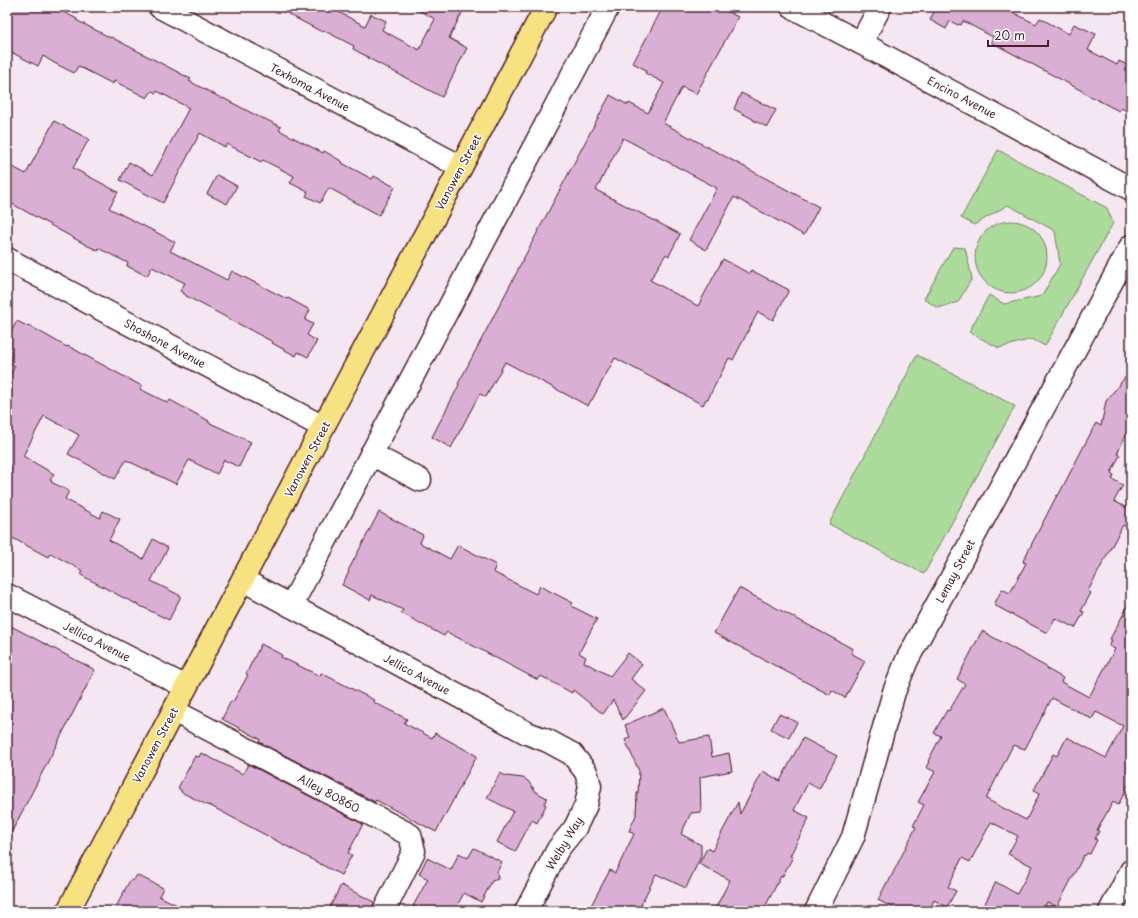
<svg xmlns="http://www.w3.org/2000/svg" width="1138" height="918" font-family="'Playpen Sans',sans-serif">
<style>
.green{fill:#abdb9b;stroke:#7a7d63}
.building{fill:#d9afd4;stroke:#4a1f2b;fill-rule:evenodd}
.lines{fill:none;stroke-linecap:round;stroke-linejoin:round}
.minor-casing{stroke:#4a1f2b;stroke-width:25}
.major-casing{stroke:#4a1f2b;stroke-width:25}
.minor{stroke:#fff;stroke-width:22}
.major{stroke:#f7e281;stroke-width:22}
.labels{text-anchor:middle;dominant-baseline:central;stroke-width:3;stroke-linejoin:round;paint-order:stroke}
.street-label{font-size:11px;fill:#4a1f2b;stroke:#fff}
</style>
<rect width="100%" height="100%" fill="#f4e7f2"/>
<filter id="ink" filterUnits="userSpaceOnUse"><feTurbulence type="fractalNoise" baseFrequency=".025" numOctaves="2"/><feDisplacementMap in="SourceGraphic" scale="8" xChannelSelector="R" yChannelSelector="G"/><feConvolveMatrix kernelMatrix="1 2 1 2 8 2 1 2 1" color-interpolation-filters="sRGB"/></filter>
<g filter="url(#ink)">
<g class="green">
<path d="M 998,150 L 1107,208 L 1113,223 L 1045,346 L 1032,339 L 999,348 L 969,332 L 989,295 L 1004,304 L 1042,296 L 1060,264 L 1055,231 L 1008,205 L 974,225 L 961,218 Z"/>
<circle cx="1011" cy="257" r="36"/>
<path d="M 953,247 L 965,248 L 972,278 L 958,302 L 938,308 L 924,299 Z"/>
<path d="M 917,355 L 1015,406 L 924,574 L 829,524 Z"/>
</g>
<g class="building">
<path d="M 7,7 L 54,7 L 77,19 L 76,20 L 111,38 L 111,37 L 191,79 L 189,81 L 223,99 L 223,98 L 263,119 L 263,118 L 281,127 L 279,130 L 323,153 L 324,151 L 343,162 L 342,163 L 372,179 L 374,176 L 395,187 L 379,215 L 329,188 L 320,203 L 306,196 L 308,192 L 290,183 L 294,176 L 263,160 L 261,162 L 227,144 L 225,147 L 200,133 L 163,203 L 120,180 L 129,162 L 153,175 L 189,108 L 157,91 L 156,93 L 152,91 L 147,98 L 114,81 L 113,84 L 78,66 L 74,73 L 56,64 L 43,56 L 38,66 L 7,50 Z"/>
<path d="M 275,7 L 329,7 L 365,26 L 371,14 L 386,21 L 382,30 L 419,50 L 435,19 L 412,7 L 465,7 L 449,38 L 467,48 L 442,97 L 368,58 L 368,57 L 353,49 L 354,46 L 323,30 L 322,32 Z"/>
<path d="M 663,7 L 719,7 L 738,17 L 696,94 L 682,87 L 663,123 L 819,207 L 804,235 L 734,197 L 706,250 L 689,240 L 717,188 L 623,138 L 596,190 L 680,234 L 669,256 L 666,254 L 650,280 L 698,306 L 723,259 L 750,274 L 751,270 L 789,290 L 773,320 L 758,312 L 733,360 L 729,358 L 708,399 L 706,399 L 703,405 L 615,358 L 592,400 L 591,400 L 588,406 L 505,362 L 486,397 L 480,394 L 479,395 L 451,448 L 432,437 L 459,385 L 458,384 L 518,270 L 518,269 L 610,95 L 628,105 L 629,103 L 648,113 L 664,83 L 645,73 L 646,70 L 633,63 Z"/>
<path d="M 924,7 L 1002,7 L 1036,24 L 1040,18 L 1069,34 L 1074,24 L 1096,34 L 1088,50 L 1117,65 L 1119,61 L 1131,67 L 1131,113 L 1121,108 L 1119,111 L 1084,93 L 1084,92 L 991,42 L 993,37 L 963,21 L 961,25 L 959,24 L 958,25 L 950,21 L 946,29 L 930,20 L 934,12 Z"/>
<path d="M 741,93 L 776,110 L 767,127 L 753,120 L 753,119 L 734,109 Z"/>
<path d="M 54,121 L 89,139 L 73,168 L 118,192 L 109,208 L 175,242 L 170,251 L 227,280 L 232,271 L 287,299 L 288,298 L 310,310 L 305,320 L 313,324 L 307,335 L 317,341 L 308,357 L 298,352 L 296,356 L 272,343 L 273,342 L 186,296 L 186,295 L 180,291 L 185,283 L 152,267 L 147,276 L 127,266 L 128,263 L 98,248 L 97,250 L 88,246 L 7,201 L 7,164 L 26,174 Z"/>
<path d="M 217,175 L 237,186 L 227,204 L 207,194 Z"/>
<path d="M 17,321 L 27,326 L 28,325 L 67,347 L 68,346 L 123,376 L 142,386 L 140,389 L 168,403 L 170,400 L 209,421 L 208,422 L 251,442 L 239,467 L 224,460 L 217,474 L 189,460 L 176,484 L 126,460 L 115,479 L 68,454 L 79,435 L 44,416 L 23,456 L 54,474 L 50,480 L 52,481 L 51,482 L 69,491 L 65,499 L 100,518 L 103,511 L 120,519 L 109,540 L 143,559 L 153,539 L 168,548 L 151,581 L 181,596 L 169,620 L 122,597 L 81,575 L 83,571 L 50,553 L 48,557 L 7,535 L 7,381 L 15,366 L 8,362 L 12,353 L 7,350 L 7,339 Z"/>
<path d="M 1131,370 L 1131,424 L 1117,454 L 1120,455 L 1111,473 L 1114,475 L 1112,479 L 1123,485 L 1114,501 L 1131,510 L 1131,529 L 1123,525 L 1088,591 L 1091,593 L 1081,611 L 1084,612 L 1075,628 L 1055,618 L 1047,633 L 994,605 L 1002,589 L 1010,593 L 1026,563 L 1023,562 L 1024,559 L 1057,495 L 1058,496 L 1086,442 L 1096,423 L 1101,426 L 1106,401 Z"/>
<path d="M 379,512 L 423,535 L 420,543 L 450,559 L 458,545 L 496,565 L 493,572 L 536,594 L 540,586 L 573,603 L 571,606 L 597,619 L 579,653 L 586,657 L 584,662 L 610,676 L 628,653 L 642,664 L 631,679 L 646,691 L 623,720 L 613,700 L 603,714 L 573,690 L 572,693 L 541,676 L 538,680 L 447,632 L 444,636 L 401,613 L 403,610 L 372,595 L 370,600 L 342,585 L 349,572 L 348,571 Z"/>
<path d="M 739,588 L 853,649 L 851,653 L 865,661 L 845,698 L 832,690 L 830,695 L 714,633 Z"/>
<path d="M 1131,600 L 1131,780 L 1118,805 L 1113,802 L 1097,830 L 1099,831 L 1095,839 L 1097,840 L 1090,854 L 1087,853 L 1085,856 L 1084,855 L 1057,907 L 1047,902 L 1044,908 L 1050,911 L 981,911 L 996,882 L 1017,894 L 1032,866 L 1008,854 L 1018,836 L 991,822 L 970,862 L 962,858 L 948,887 L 956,891 L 947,907 L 934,900 L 929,911 L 899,911 L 878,900 L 887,882 L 888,883 L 916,827 L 913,826 L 924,805 L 918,802 L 935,772 L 926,767 L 929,762 L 928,761 L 941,736 L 934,733 L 947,710 L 949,711 L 965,684 L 957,679 L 982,631 L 1048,668 L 1047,669 L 1063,678 L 1061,682 L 1089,697 L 1115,649 L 1109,646 L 1112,640 L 1110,639 ZM 1052,698 L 1092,719 L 1096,712 L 1123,726 L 1106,758 L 1067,737 L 1057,756 L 1053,754 L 1034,790 L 1040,793 L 1026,820 L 986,799 L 1013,745 L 1025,749 Z"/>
<path d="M 7,624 L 95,670 L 7,841 Z"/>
<path d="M 261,644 L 282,655 L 281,657 L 320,676 L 321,673 L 374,700 L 373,702 L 407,719 L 404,723 L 432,738 L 435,733 L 477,756 L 436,832 L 376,800 L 375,802 L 259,742 L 260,739 L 258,738 L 222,719 L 231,701 L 233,702 L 248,675 L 246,674 Z"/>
<path d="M 664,708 L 679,742 L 709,737 L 712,757 L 729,753 L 732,771 L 700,777 L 701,812 L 691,813 L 681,834 L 701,845 L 701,856 L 686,888 L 656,874 L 638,911 L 631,908 L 630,911 L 588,911 L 610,870 L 615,873 L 634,834 L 629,831 L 636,815 L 637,793 L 638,793 L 639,771 L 625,740 L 630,737 L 625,725 Z"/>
<path d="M 779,714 L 797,722 L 789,738 L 771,729 Z"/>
<path d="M 803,738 L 837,756 L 819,789 L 808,783 L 794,810 L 809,818 L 790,856 L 793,857 L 782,877 L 781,876 L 763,911 L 714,911 L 730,880 L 699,864 L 707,848 L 712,851 L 738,802 L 740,814 L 763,771 L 780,781 Z"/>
<path d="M 201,753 L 243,774 L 248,764 L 363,824 L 348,853 L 352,855 L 341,875 L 209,805 L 209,806 L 181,792 L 181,790 L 178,788 L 195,756 L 199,757 Z"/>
<path d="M 500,773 L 506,776 L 523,778 L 528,781 L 536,792 L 547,798 L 544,804 L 546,805 L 537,823 L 532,820 L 515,852 L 497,842 L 513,811 L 487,798 Z"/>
<path d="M 474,848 L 502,862 L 497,872 L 498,879 L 492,881 L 481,902 L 464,893 L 454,911 L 422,911 L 413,906 L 428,879 L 419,874 L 427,858 L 451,870 L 459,853 L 468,858 Z"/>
<path d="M 137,875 L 163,888 L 159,896 L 189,911 L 114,911 L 130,880 L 133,881 Z"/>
<path d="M 341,885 L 374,902 L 372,911 L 328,911 Z"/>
</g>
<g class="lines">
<g class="minor-casing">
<g id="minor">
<path d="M 160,7 L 461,167"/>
<path d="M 792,7 L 861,43 L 1131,189"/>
<path d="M 861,43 L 880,7"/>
<path d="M 7,259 L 323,427"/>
<path d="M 371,454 L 420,480"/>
<path d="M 243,580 L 527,733 L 548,741 L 572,754 L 586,772 L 590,786 L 586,805 L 575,828 L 558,849 L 526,911"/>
<path d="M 7,595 L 186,687"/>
<path d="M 291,606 L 608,7"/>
<path d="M 174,711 L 410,835 L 414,851 L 384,911"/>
<path d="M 816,911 L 853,837 L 894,692 L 907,660 L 1131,246"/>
<path d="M 1110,911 L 1131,871"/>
</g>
</g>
<g class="major-casing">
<path id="major" d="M 68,911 L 323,427 L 546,7"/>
</g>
<use href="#minor" class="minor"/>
<use href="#major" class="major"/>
</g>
</g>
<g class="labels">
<g class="street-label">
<text transform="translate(310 87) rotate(28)">Texhoma Avenue</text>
<text transform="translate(962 97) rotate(28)">Encino Avenue</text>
<text transform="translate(458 172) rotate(-62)">Vanowen Street</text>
<text transform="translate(165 343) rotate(28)">Shoshone Avenue</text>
<text transform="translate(307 459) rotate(-62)">Vanowen Street</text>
<text transform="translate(955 571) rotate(-62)">Lemay Street</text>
<text transform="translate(97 641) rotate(27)">Jellico Avenue</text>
<text transform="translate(417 674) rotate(28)">Jellico Avenue</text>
<text transform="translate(155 745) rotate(-62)">Vanowen Street</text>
<text transform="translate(329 793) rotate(28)">Alley 80860</text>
<text transform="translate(564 843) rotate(-59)">Welby Way</text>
</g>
</g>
<rect width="1138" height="918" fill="none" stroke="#fff" stroke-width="24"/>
<rect x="12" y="12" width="1114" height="894" fill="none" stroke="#4a1f2b" stroke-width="1.5" filter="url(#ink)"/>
<path d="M988 40v6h60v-6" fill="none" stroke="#4a1f2b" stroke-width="2"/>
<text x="994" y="40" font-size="12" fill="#4a1f2b" stroke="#ffffff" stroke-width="3" paint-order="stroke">20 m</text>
</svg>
